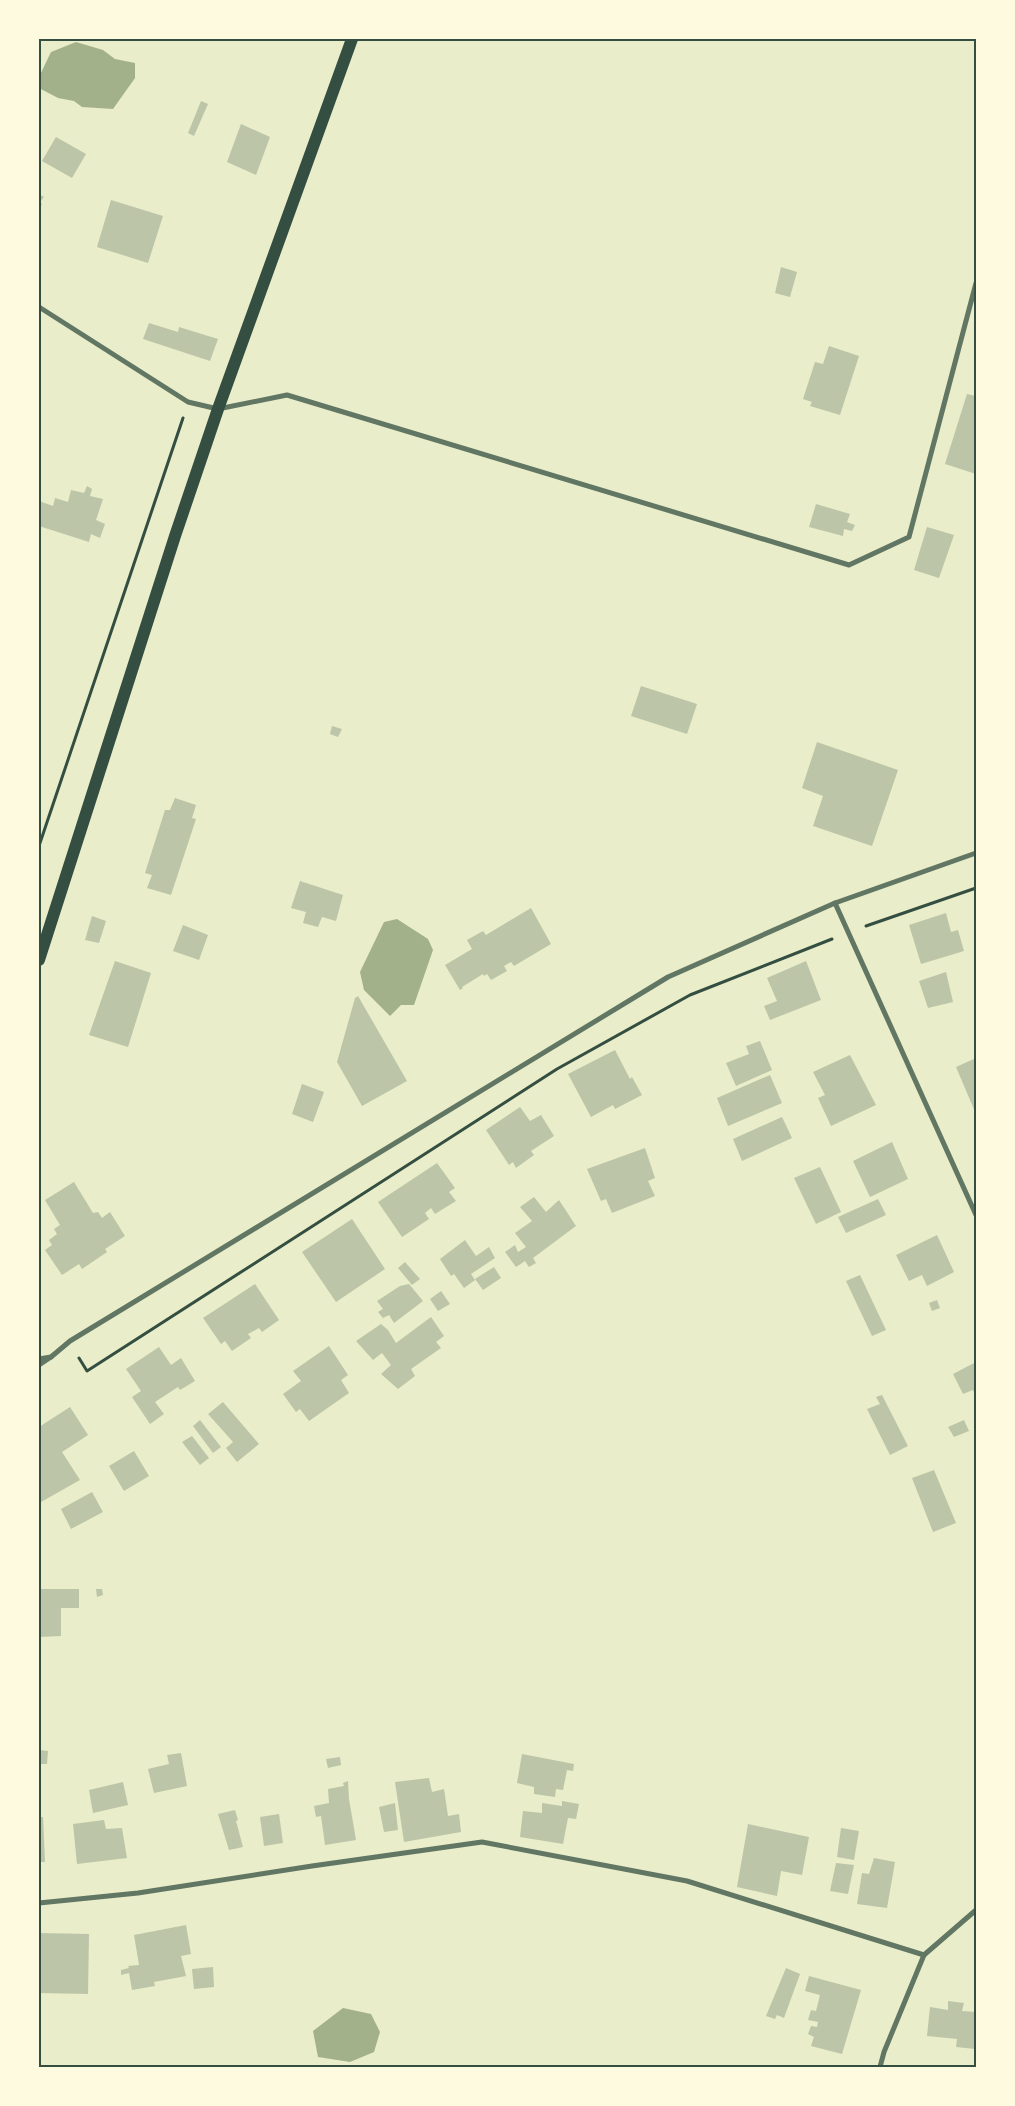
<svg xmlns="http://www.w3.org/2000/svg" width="1015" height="2106" font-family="Figtree,sans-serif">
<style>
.water{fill:#a3b18a}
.building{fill:#bcc5a7}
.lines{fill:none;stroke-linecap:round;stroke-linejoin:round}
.path{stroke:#344e41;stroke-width:3}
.minor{stroke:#617663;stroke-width:5}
.primary{stroke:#344e41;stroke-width:12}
.neatline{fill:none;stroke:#344e41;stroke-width:2}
</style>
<rect width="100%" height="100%" fill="#e9edc9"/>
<g class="water">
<path d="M 76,42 L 103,50 L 115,59 L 135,63 L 135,78 L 113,109 L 82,107 L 74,101 L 58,98 L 39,88 L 39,77 L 51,52 Z"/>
<path d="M 397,919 L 428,939 L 433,950 L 414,1005 L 401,1005 L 390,1016 L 364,990 L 360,972 L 384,922 Z"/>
<path d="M 343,2008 L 371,2014 L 380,2032 L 374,2052 L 350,2062 L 318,2057 L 313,2031 Z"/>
</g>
<g class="building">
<path d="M 201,101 L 208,104 L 194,136 L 188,133 Z"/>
<path d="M 241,124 L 270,137 L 256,175 L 227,162 Z"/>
<path d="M 56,137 L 86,154 L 72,178 L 42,161 Z"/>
<path d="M 39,194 L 44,197 L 40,202 L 42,204 L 39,209 Z"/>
<path d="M 111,200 L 163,216 L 148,263 L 97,247 Z"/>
<path d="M 781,267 L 797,272 L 790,297 L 775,293 Z"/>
<path d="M 149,323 L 178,332 L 179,327 L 218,339 L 210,361 L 143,339 Z"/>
<path d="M 829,346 L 859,356 L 840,415 L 810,406 L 812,402 L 803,399 L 815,362 L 823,364 Z"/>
<path d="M 967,394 L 976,396 L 976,474 L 945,464 Z"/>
<path d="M 87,486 L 92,489 L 90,496 L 103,499 L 96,520 L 105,524 L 100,538 L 91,534 L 89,542 L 39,526 L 39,501 L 53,506 L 55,498 L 68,502 L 71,490 L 84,493 Z"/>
<path d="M 816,504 L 850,514 L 847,522 L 855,525 L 852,531 L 844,529 L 843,536 L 809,527 Z"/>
<path d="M 927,527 L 954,535 L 939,578 L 914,570 Z"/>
<path d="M 641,686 L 697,704 L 687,734 L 631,716 Z"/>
<path d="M 332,726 L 342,729 L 338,737 L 330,734 Z"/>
<path d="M 817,742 L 898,770 L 872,846 L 813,826 L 823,796 L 802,788 Z"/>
<path d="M 175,798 L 196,805 L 192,818 L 196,819 L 171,895 L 147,888 L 152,875 L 145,873 L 165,810 L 170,810 Z"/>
<path d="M 300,881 L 343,895 L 336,921 L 322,917 L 318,927 L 303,923 L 306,912 L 291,908 Z"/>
<path d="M 531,908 L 551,944 L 514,966 L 511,962 L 504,966 L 507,971 L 491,980 L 487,974 L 484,976 L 483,974 L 462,987 L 463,988 L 460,990 L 445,965 L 472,949 L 467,940 L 483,931 L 486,935 Z"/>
<path d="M 946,913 L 951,932 L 958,930 L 964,951 L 921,964 L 909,925 Z"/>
<path d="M 92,916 L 106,921 L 99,943 L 85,940 Z"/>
<path d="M 183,925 L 208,935 L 199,960 L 173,951 Z"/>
<path d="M 115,961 L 151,973 L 128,1047 L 89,1035 Z"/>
<path d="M 806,961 L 821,1000 L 770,1020 L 764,1006 L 777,1001 L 767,978 Z"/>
<path d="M 946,972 L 953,1002 L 928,1008 L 919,981 Z"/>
<path d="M 358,996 L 407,1081 L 362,1106 L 337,1062 L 355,998 Z"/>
<path d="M 760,1041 L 772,1070 L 736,1086 L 726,1063 L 749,1054 L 746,1046 Z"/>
<path d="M 615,1050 L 630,1079 L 632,1077 L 642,1095 L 615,1109 L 613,1105 L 591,1117 L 568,1074 Z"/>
<path d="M 850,1055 L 876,1105 L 831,1126 L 818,1098 L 825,1095 L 813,1072 Z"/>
<path d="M 976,1058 L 976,1114 L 956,1067 Z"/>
<path d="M 770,1075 L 782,1103 L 728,1126 L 717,1098 Z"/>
<path d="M 302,1084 L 324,1092 L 313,1122 L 292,1114 Z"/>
<path d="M 520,1107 L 530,1121 L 541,1115 L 554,1136 L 531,1151 L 534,1155 L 516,1168 L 513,1162 L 509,1165 L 486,1130 Z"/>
<path d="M 782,1117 L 792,1138 L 742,1161 L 733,1139 Z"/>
<path d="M 892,1142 L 908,1179 L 870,1197 L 853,1161 Z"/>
<path d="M 645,1148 L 655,1178 L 648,1181 L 655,1196 L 612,1213 L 606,1199 L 601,1201 L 587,1169 Z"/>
<path d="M 437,1163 L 455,1188 L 449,1192 L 456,1201 L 435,1214 L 431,1208 L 425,1213 L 429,1219 L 402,1237 L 378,1202 Z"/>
<path d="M 820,1167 L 841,1212 L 816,1224 L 794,1178 Z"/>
<path d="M 74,1182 L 93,1213 L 98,1212 L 102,1218 L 110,1212 L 125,1236 L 105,1249 L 107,1252 L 82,1269 L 79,1264 L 62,1275 L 45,1250 L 52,1245 L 49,1240 L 57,1234 L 54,1229 L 60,1225 L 45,1200 Z"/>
<path d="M 534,1197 L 546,1212 L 559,1200 L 576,1226 L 533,1258 L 536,1263 L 529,1267 L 525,1261 L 516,1267 L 505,1252 L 515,1245 L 518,1252 L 526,1247 L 515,1233 L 532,1221 L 520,1207 Z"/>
<path d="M 878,1199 L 886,1215 L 846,1233 L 838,1217 Z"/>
<path d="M 352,1219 L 385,1269 L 336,1302 L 302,1252 Z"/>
<path d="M 937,1235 L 954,1272 L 927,1286 L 922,1275 L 909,1281 L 896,1255 Z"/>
<path d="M 465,1240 L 476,1256 L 489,1247 L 495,1258 L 471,1274 L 475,1280 L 464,1288 L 454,1274 L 451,1276 L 440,1259 Z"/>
<path d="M 405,1262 L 420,1279 L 412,1285 L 398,1268 Z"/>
<path d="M 494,1267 L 501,1278 L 483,1290 L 475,1279 Z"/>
<path d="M 860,1275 L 886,1330 L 872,1336 L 846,1281 Z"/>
<path d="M 255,1284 L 279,1320 L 262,1332 L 259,1328 L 248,1334 L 251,1338 L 232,1351 L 225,1341 L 221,1344 L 203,1318 Z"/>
<path d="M 409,1284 L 423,1301 L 394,1323 L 389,1315 L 383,1318 L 378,1312 L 383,1309 L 377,1301 L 400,1286 Z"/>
<path d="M 441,1291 L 450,1304 L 438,1311 L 430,1299 Z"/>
<path d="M 937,1300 L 940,1308 L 932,1311 L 929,1303 Z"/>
<path d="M 431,1317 L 444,1336 L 436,1342 L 441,1348 L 411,1369 L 415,1376 L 398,1389 L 381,1374 L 391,1365 L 382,1353 L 373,1360 L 356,1341 L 381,1324 L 388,1330 L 396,1343 Z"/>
<path d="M 329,1346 L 348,1375 L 341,1380 L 349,1393 L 309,1421 L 300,1409 L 296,1412 L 283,1394 L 301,1381 L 293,1371 Z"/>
<path d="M 159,1347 L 171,1365 L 181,1358 L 195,1381 L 180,1390 L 178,1387 L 155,1402 L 164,1414 L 150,1424 L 132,1397 L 141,1391 L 126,1369 Z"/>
<path d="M 976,1362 L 976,1398 L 973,1390 L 963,1394 L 953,1374 Z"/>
<path d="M 882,1395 L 908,1446 L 890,1455 L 867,1409 L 880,1404 L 876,1397 Z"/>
<path d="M 223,1402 L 259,1444 L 237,1462 L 226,1448 L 233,1442 L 208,1414 Z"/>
<path d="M 70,1407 L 88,1435 L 62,1452 L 80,1480 L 41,1502 L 39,1500 L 39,1427 Z"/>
<path d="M 200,1420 L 221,1447 L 213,1453 L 193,1426 Z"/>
<path d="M 964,1420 L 969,1431 L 954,1437 L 948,1427 Z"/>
<path d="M 192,1436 L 209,1458 L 200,1465 L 182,1442 Z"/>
<path d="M 134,1451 L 149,1476 L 124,1491 L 109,1466 Z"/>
<path d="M 934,1470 L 956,1523 L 933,1532 L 912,1478 Z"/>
<path d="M 92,1492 L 103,1512 L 71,1529 L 61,1509 Z"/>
<path d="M 39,1589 L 79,1589 L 79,1608 L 61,1608 L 61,1636 L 39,1637 Z"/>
<path d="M 96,1589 L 102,1589 L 103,1595 L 97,1597 Z"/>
<path d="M 39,1750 L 48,1751 L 47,1764 L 39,1764 Z"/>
<path d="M 181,1753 L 187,1786 L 154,1793 L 148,1769 L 169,1764 L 167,1755 Z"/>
<path d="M 522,1754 L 574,1764 L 573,1771 L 567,1770 L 563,1790 L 556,1789 L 555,1797 L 534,1794 L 534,1787 L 517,1783 Z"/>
<path d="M 340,1757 L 341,1765 L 328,1768 L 326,1759 Z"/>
<path d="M 429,1778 L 432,1792 L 444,1789 L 448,1816 L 459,1814 L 461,1832 L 404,1842 L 395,1782 Z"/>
<path d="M 348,1781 L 349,1799 L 356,1840 L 325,1845 L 321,1816 L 316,1817 L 314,1806 L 329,1803 L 328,1789 L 344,1786 L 343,1783 Z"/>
<path d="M 123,1782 L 128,1805 L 93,1813 L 89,1790 Z"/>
<path d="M 562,1801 L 579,1804 L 576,1819 L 568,1818 L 563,1844 L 520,1837 L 523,1811 L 542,1813 L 542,1803 L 562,1806 Z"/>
<path d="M 395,1803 L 398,1830 L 384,1832 L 379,1807 Z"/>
<path d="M 235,1810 L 238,1820 L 236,1821 L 243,1847 L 229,1850 L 218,1814 Z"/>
<path d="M 279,1814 L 283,1843 L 264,1846 L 260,1817 Z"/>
<path d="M 39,1817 L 43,1817 L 45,1862 L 39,1862 Z"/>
<path d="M 104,1820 L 106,1829 L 122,1828 L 127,1858 L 77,1864 L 73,1824 Z"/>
<path d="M 748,1824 L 809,1837 L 802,1875 L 781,1871 L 777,1896 L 737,1887 Z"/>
<path d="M 841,1828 L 859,1831 L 854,1860 L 837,1857 Z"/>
<path d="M 874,1858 L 895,1862 L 887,1908 L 857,1904 L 862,1873 L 869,1874 Z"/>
<path d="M 836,1863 L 854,1865 L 848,1894 L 830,1891 Z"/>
<path d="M 186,1925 L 191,1954 L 181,1956 L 186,1976 L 154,1982 L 155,1986 L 132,1990 L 129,1973 L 121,1975 L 121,1970 L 129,1968 L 128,1966 L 139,1965 L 134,1935 Z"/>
<path d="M 39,1933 L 89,1934 L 88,1994 L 39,1993 Z"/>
<path d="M 213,1967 L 214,1987 L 194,1989 L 192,1969 Z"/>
<path d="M 786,1968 L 800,1974 L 784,2018 L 777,2015 L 775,2019 L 766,2016 Z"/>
<path d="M 809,1976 L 861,1990 L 842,2054 L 811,2046 L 814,2037 L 808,2034 L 811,2026 L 817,2027 L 818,2022 L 808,2020 L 811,2010 L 816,2011 L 820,1995 L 805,1991 Z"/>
<path d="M 948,2001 L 964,2003 L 962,2011 L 976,2012 L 975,2049 L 956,2047 L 957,2039 L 927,2036 L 930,2007 L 948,2010 Z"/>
</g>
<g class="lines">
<g class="path">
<path d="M 39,846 L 183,418"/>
<path d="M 866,926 L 976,888"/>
<path d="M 79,1358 L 87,1371 L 557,1069 L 690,995 L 832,939"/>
</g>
<g class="minor">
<path d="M 39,307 L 188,402 L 218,409 L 287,395 L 849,565 L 909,537 L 976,283"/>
<path d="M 835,903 L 976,1215"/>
<path d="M 51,1357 L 70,1341 L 668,977 L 835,903 L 976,853"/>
<path d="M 39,1359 L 51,1357 L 39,1365"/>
<path d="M 39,1903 L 138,1893 L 312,1866 L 482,1842 L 687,1881 L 924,1955 L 976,1910"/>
<path d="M 880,2067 L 884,2052 L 924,1955"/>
</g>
<path class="primary" d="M 39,960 L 175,536 L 218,409 L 352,39"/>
</g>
<rect width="1015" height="2106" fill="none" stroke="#fefae0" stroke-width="80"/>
<rect x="40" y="40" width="935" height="2026" class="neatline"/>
</svg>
